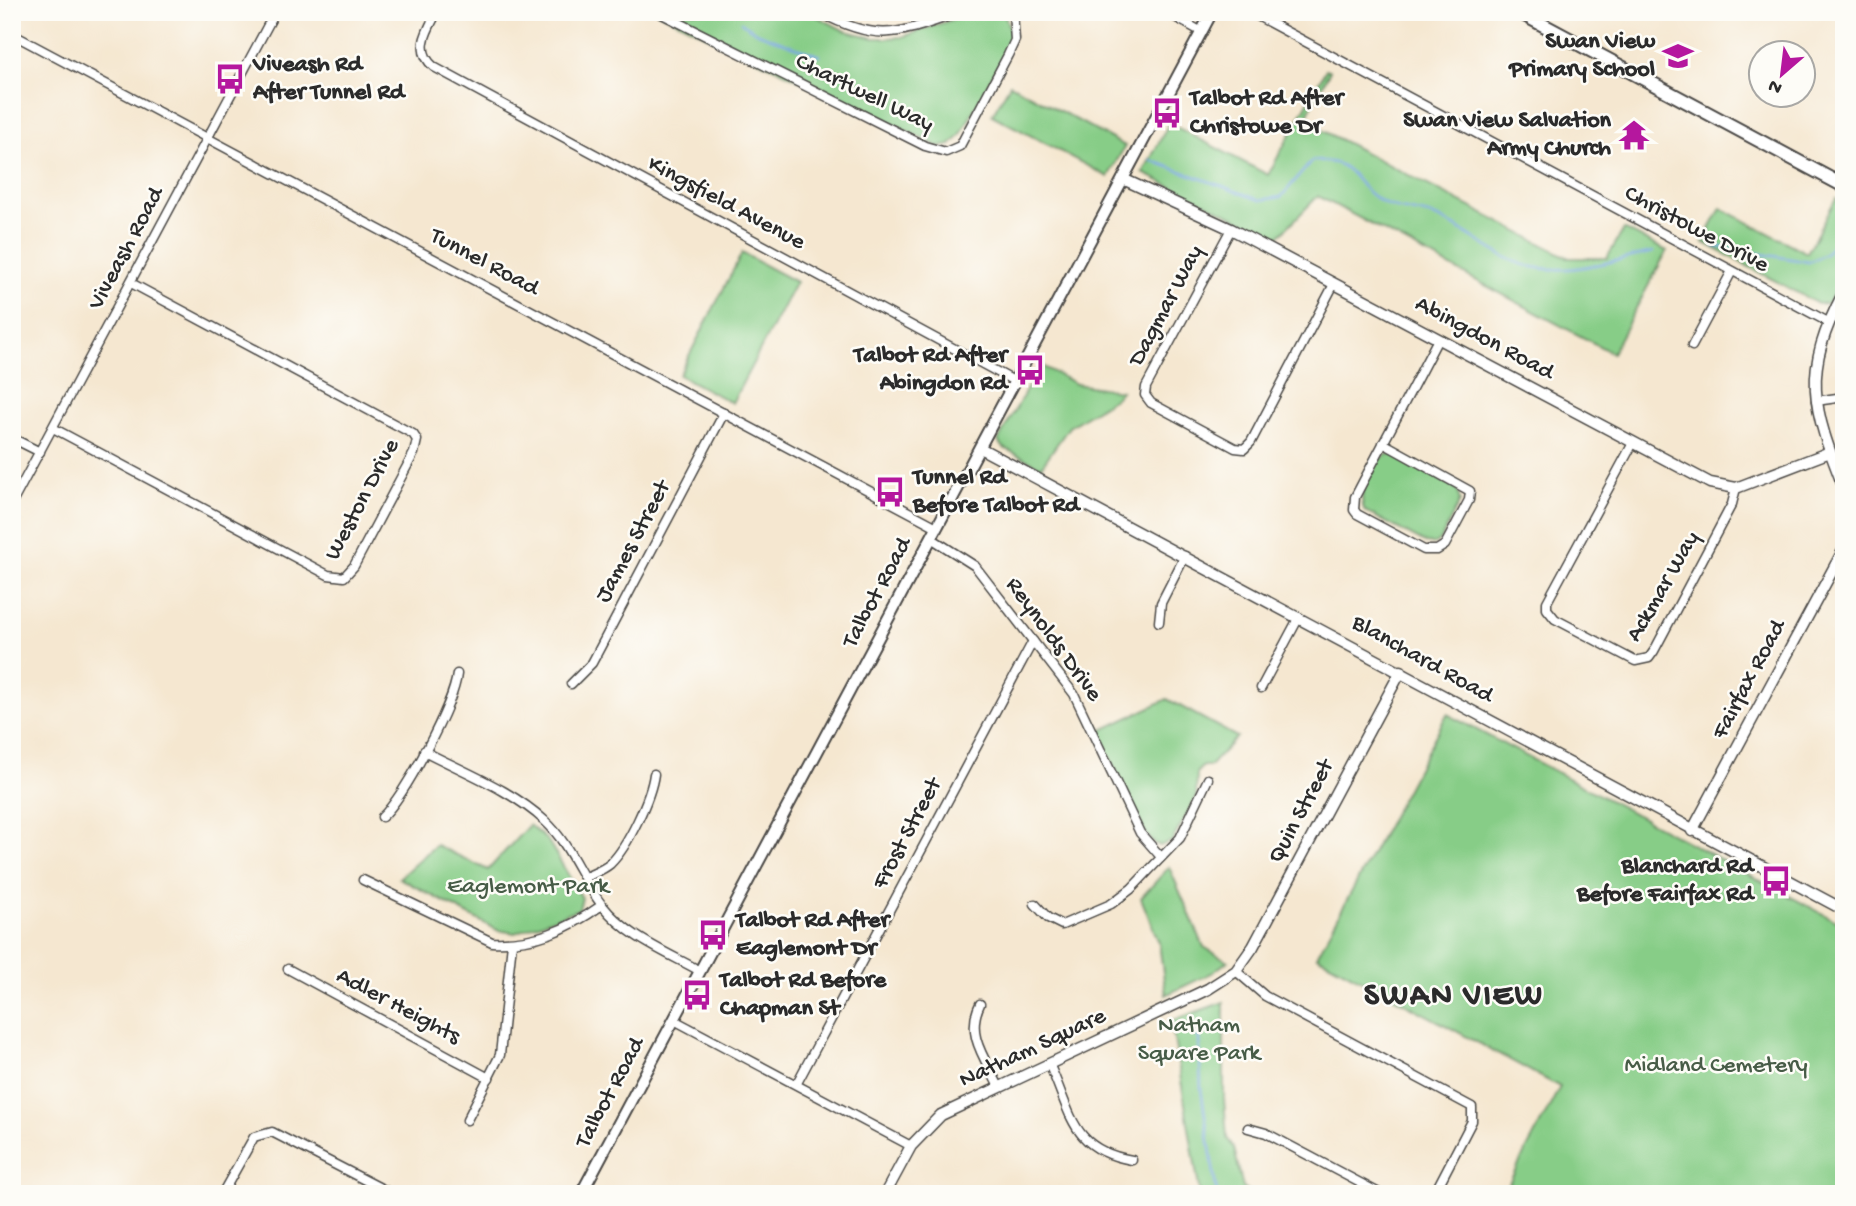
<svg xmlns="http://www.w3.org/2000/svg" width="1856" height="1206" font-family="'Gochi Hand',sans-serif">
<style>
.green{fill:#87cd87;stroke:#597c59;stroke-width:2}
.lines{fill:none;stroke-linecap:round;stroke-linejoin:round}
.stream{stroke:#77a5e0;stroke-width:2.5}
.minor-casing{stroke:#494744;stroke-width:11}
.tertiary-casing{stroke:#494744;stroke-width:13}
.secondary-casing{stroke:#494744;stroke-width:14}
.primary-casing{stroke:#494744;stroke-width:16}
.minor{stroke:#fff;stroke-width:8}
.tertiary{stroke:#fff;stroke-width:10}
.secondary{stroke:#fff;stroke-width:10}
.primary{stroke:#fff;stroke-width:12}
.labels{text-anchor:middle;dominant-baseline:central;stroke-width:5;stroke-linejoin:round;paint-order:stroke}
.poi-label{font-size:24px;font-weight:bold;fill:#2b2b2b;stroke:#fdfcf7;text-anchor:start}
.street-label{font-size:24px;fill:#2b2b2b;stroke:#fdfcf7}
.park-label{font-size:24px;fill:#475c47;stroke:#fdfcf7}
.district-label{font-size:32px;font-weight:bold;letter-spacing:2px;fill:#2b2b2b;stroke:#fdfcf7}
</style>
<rect width="100%" height="100%" fill="#fdfcf7"/>
<filter id="ink" filterUnits="userSpaceOnUse"><feTurbulence type="fractalNoise" baseFrequency=".0143" numOctaves="2"/><feDisplacementMap in="SourceGraphic" scale="14" xChannelSelector="R" yChannelSelector="G"/><feConvolveMatrix kernelMatrix="1 2 1 2 8 2 1 2 1" color-interpolation-filters="sRGB"/></filter>
<filter id="wash" filterUnits="userSpaceOnUse"><feTurbulence type="fractalNoise" baseFrequency=".00686" numOctaves="4" result="noise"/><feDisplacementMap in="SourceGraphic" scale="28" xChannelSelector="R" yChannelSelector="G"/><feGaussianBlur stdDeviation="1.57" result="paint"/><feColorMatrix in="noise" values="0 0 0 0 0 0 0 0 0 0 0 0 0 0 0 0 0 1.4 0 .05"/><feComposite in="paint" operator="in"/></filter>
<g filter="url(#wash)">
<rect width="100%" height="100%" fill="#f5e7d0"/>
<g class="green">
<path d="M 658,12 L 809,12 L 843,30 L 874,38 L 888,38 L 902,37 L 974,12 L 1004,12 L 1011,33 L 1008,47 L 960,136 L 951,145 L 940,147 Z"/>
<path d="M 1326,69 L 1330,71 L 1304,121 L 1569,258 L 1607,258 L 1624,229 L 1667,251 L 1612,353 L 1318,196 L 1277,238 L 1143,173 L 1169,123 L 1268,175 Z"/>
<path d="M 1010,84 L 1125,146 L 1108,177 L 992,115 Z"/>
<path d="M 1836,198 L 1844,202 L 1844,275 L 1828,303 L 1818,304 L 1703,242 L 1721,208 L 1807,253 Z"/>
<path d="M 742,253 L 796,282 L 732,403 L 679,375 Z"/>
<path d="M 1040,365 L 1076,384 L 1121,391 L 1116,397 L 1069,427 L 1041,467 L 1002,447 L 998,441 Z"/>
<path d="M 1387,454 L 1396,455 L 1457,489 L 1460,501 L 1441,539 L 1433,544 L 1425,543 L 1365,511 C 1356,495 1371,463 1387,454 Z"/>
<path d="M 1167,699 L 1237,737 L 1210,766 L 1203,766 L 1197,772 L 1196,798 L 1172,841 L 1160,846 L 1152,842 L 1144,831 L 1098,732 Z"/>
<path d="M 1447,714 L 1844,925 L 1844,1194 L 1503,1194 L 1560,1087 L 1317,956 Z"/>
<path d="M 529,825 L 548,841 L 582,898 L 579,909 L 515,933 L 497,930 L 399,878 L 436,845 L 488,870 Z"/>
<path d="M 1169,867 L 1204,947 L 1228,961 L 1212,973 L 1166,995 L 1159,943 L 1141,898 Z"/>
<path d="M 1224,1002 L 1224,1099 L 1227,1138 L 1234,1148 L 1243,1188 L 1254,1194 L 1200,1194 L 1171,1021 Z"/>
</g>
<g class="lines">
<g class="stream">
<path d="M 741,22 L 758,33 L 820,56"/>
<path d="M 1150,160 L 1260,200 L 1281,197 L 1312,161 C 1356,159 1349,180 1377,199 C 1395,212 1418,210 1438,218 C 1462,228 1483,246 1507,258 C 1551,282 1607,262 1653,252"/>
<path d="M 1714,246 L 1809,262 L 1825,254 L 1844,232"/>
<path d="M 1190,1029 L 1199,1038 L 1201,1089 L 1217,1194"/>
</g>
</g>
</g>
<g filter="url(#ink)">
<g class="lines">
<g class="minor-casing">
<g id="minor">
<path d="M 437,12 C 427,31 414,50 434,67 L 1014,381"/>
<path d="M 658,12 L 925,146 L 946,152 L 960,146 L 1008,55 L 1015,40 L 1013,12"/>
<path d="M 819,12 C 881,45 899,33 961,12"/>
<path d="M 1166,12 L 1202,32"/>
<path d="M 1250,12 L 1828,322"/>
<path d="M 12,34 L 937,527"/>
<path d="M 1231,229 L 1146,387 L 1145,395 L 1151,403 L 1235,448 L 1244,449 L 1251,442 L 1334,284"/>
<path d="M 1692,346 L 1732,271"/>
<path d="M 1816,401 L 1844,397"/>
<path d="M 53,428 L 328,575 L 344,577 L 354,566 L 414,453 L 417,440 L 413,434 L 131,283"/>
<path d="M 12,438 L 40,452"/>
<path d="M 1383,443 L 1470,491 L 1469,500 L 1445,545 L 1437,550 L 1424,550 L 1357,514 L 1354,510 L 1355,497 L 1438,339"/>
<path d="M 1633,443 L 1547,602 L 1547,609 L 1555,619 L 1635,661 L 1649,658 L 1654,651 L 1732,504 L 1736,488"/>
<path d="M 12,503 L 275,12"/>
<path d="M 931,538 L 975,566 L 1074,694 L 1140,833 L 1161,857"/>
<path d="M 1159,622 L 1161,603 L 1185,556"/>
<path d="M 571,684 L 592,663 L 724,413"/>
<path d="M 1261,688 L 1299,617"/>
<path d="M 424,751 C 464,772 512,790 545,821 C 571,845 581,879 602,905 C 627,937 666,952 700,971"/>
<path d="M 382,817 C 404,797 454,704 457,674"/>
<path d="M 586,877 C 594,873 603,870 610,864 C 628,847 651,797 654,774"/>
<path d="M 363,880 L 492,942 C 535,944 567,930 602,905"/>
<path d="M 1035,904 L 1048,918 L 1062,925 L 1111,904 L 1131,889 L 1180,838 L 1208,779"/>
<path d="M 288,969 L 489,1078"/>
<path d="M 1236,971 L 1265,996 L 1472,1107 L 1472,1121 L 1434,1194"/>
<path d="M 980,1004 C 965,1035 985,1058 999,1087"/>
<path d="M 674,1020 L 911,1146"/>
<path d="M 1050,1066 C 1072,1115 1072,1150 1132,1160"/>
<path d="M 797,1083 L 1033,641"/>
<path d="M 467,1120 L 500,1055 L 512,943"/>
<path d="M 1248,1128 L 1266,1133 L 1381,1194"/>
<path d="M 222,1194 L 254,1137 L 272,1132 L 392,1194"/>
</g>
</g>
<g class="tertiary-casing">
<g id="tertiary">
<path d="M 1123,179 L 1231,229 L 1710,483 L 1736,488 L 1830,452"/>
<path d="M 1844,292 C 1801,372 1812,407 1844,488"/>
<path d="M 980,448 L 1844,910"/>
<path d="M 1692,831 L 1844,549"/>
<path d="M 885,1194 L 911,1146 L 941,1115 L 1208,989 L 1236,971 L 1253,947 L 1401,671"/>
</g>
</g>
<g class="secondary-casing">
<path id="secondary" d="M 581,1194 L 1212,12"/>
</g>
<g class="primary-casing">
<path id="primary" d="M 1519,12 L 1844,186"/>
</g>
<use href="#minor" class="minor"/>
<use href="#tertiary" class="tertiary"/>
<use href="#secondary" class="secondary"/>
<use href="#primary" class="primary"/>
</g>
</g>
<defs>
<g id="school-bare" transform="scale(2.415)"><path d="M0-5L7-2L0 1L-7-2ZM-4 1L0 2.5L4 1V4Q0 6-4 4Z" fill="#b5179e" stroke="#fdfcf7" stroke-width="2.5" paint-order="stroke"/></g>
<g id="bus-bare" transform="scale(2.415)"><path d="M-5-6H5V4H4V6H2V4H-2V6H-4V4H-5ZM-3.5-4V0h7V-4ZM-3.5 1.2v1.5H-2V1.2ZM2 1.2v1.5H3.5V1.2Z" fill="#b5179e" stroke="#fdfcf7" stroke-width="2.5" paint-order="stroke"/></g>
<g id="temple-bare" transform="scale(2.415)"><path d="M0-6L5-2H3V0L6.5 2.5H4V6H1.5V3h-3V6H-4V2.5H-6.5L-3 0V-2H-5Z" fill="#b5179e" stroke="#fdfcf7" stroke-width="2.5" paint-order="stroke"/></g>
</defs>
<g fill-rule="evenodd">
<use href="#school-bare" x="1678" y="56"/>
<use href="#bus-bare" x="230" y="79"/>
<use href="#bus-bare" x="1167" y="113"/>
<use href="#temple-bare" x="1634" y="135"/>
<use href="#bus-bare" x="1030" y="370"/>
<use href="#bus-bare" x="890" y="492"/>
<use href="#bus-bare" x="1776" y="881"/>
<use href="#bus-bare" x="713" y="935"/>
<use href="#bus-bare" x="697" y="995"/>
</g>
<g class="labels">
<g class="poi-label">
<text x="1655" y="42" text-anchor="end">Swan View<tspan x="1655" dy="28">Primary School</tspan></text>
<text x="253" y="65">Viveash Rd<tspan x="253" dy="28">After Tunnel Rd</tspan></text>
<text x="1190" y="99">Talbot Rd After<tspan x="1190" dy="28">Christowe Dr</tspan></text>
<text x="1611" y="121" text-anchor="end">Swan View Salvation<tspan x="1611" dy="28">Army Church</tspan></text>
<text x="1007" y="356" text-anchor="end">Talbot Rd After<tspan x="1007" dy="28">Abingdon Rd</tspan></text>
<text x="913" y="478">Tunnel Rd<tspan x="913" dy="28">Before Talbot Rd</tspan></text>
<text x="1753" y="867" text-anchor="end">Blanchard Rd<tspan x="1753" dy="28">Before Fairfax Rd</tspan></text>
<text x="736" y="921">Talbot Rd After<tspan x="736" dy="28">Eaglemont Dr</tspan></text>
<text x="720" y="981">Talbot Rd Before<tspan x="720" dy="28">Chapman St</tspan></text>
</g>
<g class="street-label">
<text transform="translate(864 94) rotate(26)">Chartwell Way</text>
<text transform="translate(726 204) rotate(28)">Kingsfield Avenue</text>
<text transform="translate(1696 230) rotate(28)">Christowe Drive</text>
<text transform="translate(127 249) rotate(-62)">Viveash Road</text>
<text transform="translate(484 263) rotate(28)">Tunnel Road</text>
<text transform="translate(1167 306) rotate(-62)">Dagmar Way</text>
<text transform="translate(1484 339) rotate(28)">Abingdon Road</text>
<text transform="translate(363 500) rotate(-62)">Weston Drive</text>
<text transform="translate(634 542) rotate(-62)">James Street</text>
<text transform="translate(1664 587) rotate(-60)">Ackmar Way</text>
<text transform="translate(878 593) rotate(-62)">Talbot Road</text>
<text transform="translate(1053 640) rotate(54)">Reynolds Drive</text>
<text transform="translate(1422 660) rotate(29)">Blanchard Road</text>
<text transform="translate(1750 680) rotate(-62)">Fairfax Road</text>
<text transform="translate(1302 812) rotate(-62)">Quin Street</text>
<text transform="translate(908 834) rotate(-62)">Frost Street</text>
<text transform="translate(398 1007) rotate(28)">Adler Heights</text>
<text transform="translate(1033 1049) rotate(-25)">Natham Square</text>
<text transform="translate(611 1093) rotate(-62)">Talbot Road</text>
</g>
<g class="park-label">
<text x="528" y="887">Eaglemont Park</text>
<text x="1199" y="1026">Natham<tspan x="1199" dy="28">Square Park</tspan></text>
<text x="1716" y="1066">Midland Cemetery</text>
</g>
<g class="district-label">
<text x="1454" y="997">SWAN VIEW</text>
</g>
</g>
<rect width="1856" height="1206" fill="none" stroke="#fdfcf7" stroke-width="42"/>
<g transform="translate(1782 74) rotate(208)"><circle r="33" fill="#fdfcf7" stroke="#a9a8a5" stroke-width="2"/>
<path d="M0-5L12 26L0 18L-12 26Z" fill="#b5179e"/>
<text y="-10" font-size="19" font-weight="bold" text-anchor="middle" fill="#2b2b2b">N</text>
</g>
</svg>
